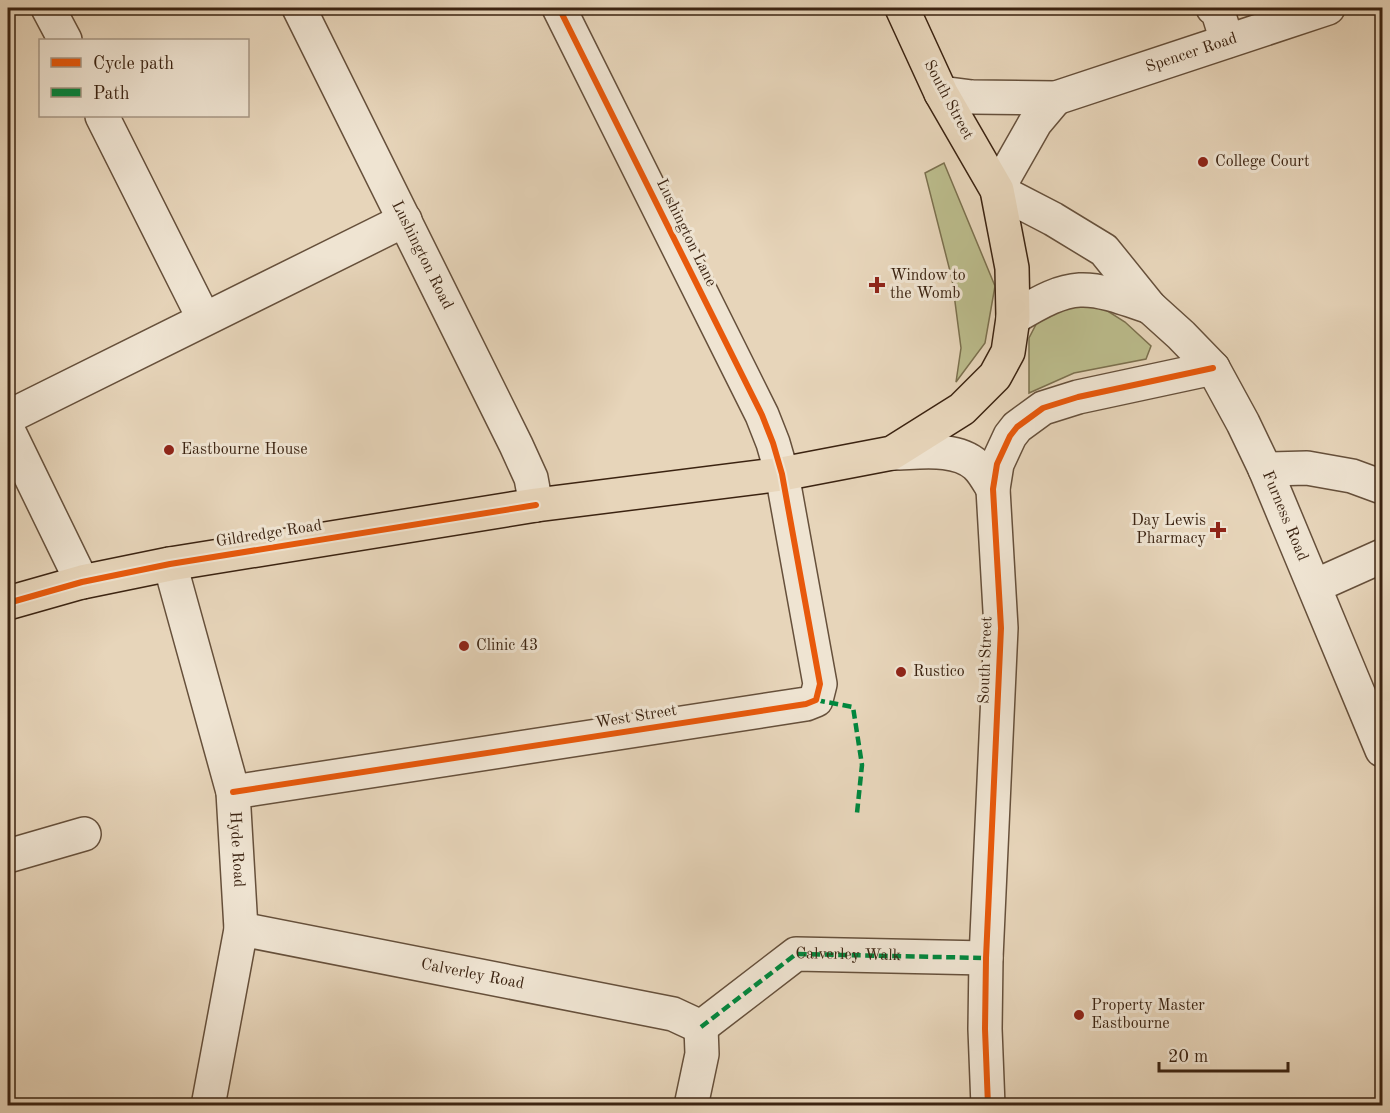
<svg xmlns="http://www.w3.org/2000/svg" width="1390" height="1113" font-family="'Old Standard TT',serif">
<style>
.green{fill:#bbbc8c;stroke:#7b704e;stroke-width:1.5}
.lines{fill:none;stroke-linecap:round;stroke-linejoin:round}
.minor-casing{stroke:#66503b;stroke-width:36}
.major-casing{stroke:#3b2311;stroke-width:36}
.minor{stroke:#efe4d2;stroke-width:33}
.major{stroke:#e7d5ba;stroke-width:33}
.quiet{stroke:#00873e;stroke-width:4.5;stroke-dasharray:9 4.5;stroke-linecap:butt}
.cycleway-casing{stroke:#efe4d2;stroke-width:10}
.cycleway{stroke:#e8590c;stroke-width:6}
.poi-dot{fill:#8f2418;stroke:#efe4d2;stroke-width:2}
.labels{text-anchor:middle;dominant-baseline:central;stroke-width:6;stroke-linejoin:round;paint-order:stroke}
.street-label{font-size:16px;fill:#3b2311;stroke:#efe4d2}
.poi-label{font-size:16px;fill:#3b2311;stroke:#efe4d2;text-anchor:start}
</style>
<rect width="100%" height="100%" fill="#e7d5ba"/>
<filter id="stains"><feTurbulence type="fractalNoise" baseFrequency=".00333" numOctaves="4"/><feColorMatrix values="0 0 0 0 .2 0 0 0 0 .09 0 0 0 0 .02 0 0 0 .5 -.17"/></filter>
<radialGradient id="worn" r=".72"><stop offset=".6" stop-color="#630" stop-opacity="0"/><stop offset="1" stop-color="#630" stop-opacity=".3"/></radialGradient>
<g class="green">
<path d="M 944,163 L 995,286 L 985,343 L 956,382 L 961,348 L 952,279 L 925,173 Z"/>
<path d="M 1095,303 L 1125,322 L 1151,346 L 1146,359 L 1074,373 L 1029,393 L 1029,338 L 1042,313 Z"/>
</g>
<g class="lines">
<g class="minor-casing">
<g id="minor">
<path d="M 48,8 L 65,40"/>
<path id="s1" d="M 299,8 L 516,445 L 531,478 L 536,505"/>
<path d="M 1213,8 L 1218,12 L 1227,41"/>
<path id="s2" d="M 941,93 L 972,97 L 1056,98 L 1328,8"/>
<path id="s3" d="M 1056,98 L 1035,123 L 997,190 L 1053,219 L 1104,250 L 1150,307 L 1181,335 L 1213,368 L 1243,423 L 1265,469 L 1382,750"/>
<path d="M 102,116 L 204,319"/>
<path d="M 1013,318 C 1074,281 1084,284 1150,307"/>
<path d="M 8,417 L 405,220"/>
<path d="M 8,430 L 82,582"/>
<path d="M 892,453 C 917,453 955,446 976,465 C 983,471 988,481 993,489"/>
<path d="M 1265,469 L 1307,468 L 1352,476 L 1382,487"/>
<path id="s4" d="M 170,564 L 233,792 L 241,929 L 208,1106"/>
<path d="M 1315,586 L 1382,556"/>
<path d="M 233,792 L 806,704 L 816,700 L 820,684 L 782,474 L 773,443 L 762,415 L 559,8"/>
<path d="M 8,856 L 84,834"/>
<path id="s5" d="M 241,929 L 673,1014 L 701,1027"/>
<path d="M 701,1027 L 796,954 L 986,958"/>
<path d="M 691,1106 L 702,1054 L 701,1027"/>
<path d="M 988,1106 L 985,1029 L 986,958 L 1001,628 L 993,489 L 997,464 L 1010,436 L 1017,427 L 1043,408 L 1078,397 L 1213,368"/>
</g>
</g>
<g class="major-casing">
<path id="major" d="M 8,603 L 82,582 L 170,564 L 536,505 L 782,474 L 892,453 L 962,409 L 995,376 L 1008,352 L 1013,318 L 1012,268 L 997,190 L 941,93 L 902,8"/>
</g>
<use href="#minor" class="minor"/>
<use href="#major" class="major"/>
<g class="quiet">
<path d="M 816,700 L 853,707 L 862,765 L 857,813"/>
<path id="s6" d="M 701,1027 L 796,954 L 986,958"/>
</g>
<g class="cycleway-casing">
<g id="cycleway">
<path d="M 8,603 L 82,582 L 170,564 L 536,505"/>
<path d="M 233,792 L 806,704 L 816,700 L 820,684 L 782,474 L 773,443 L 762,415 L 559,8"/>
<path d="M 988,1106 L 985,1029 L 986,958 L 1001,628 L 993,489 L 997,464 L 1010,436 L 1017,427 L 1043,408 L 1078,397 L 1213,368"/>
</g>
</g>
<use href="#cycleway" class="cycleway"/>
</g>
<g class="poi-dot">
<circle cx="1203" cy="162" r="6"/>
<path d="M874 276h6v6h6v6h-6v6h-6v-6h-6v-6h6z"/>
<circle cx="169" cy="450" r="6"/>
<path d="M1215 521h6v6h6v6h-6v6h-6v-6h-6v-6h6z"/>
<circle cx="464" cy="646" r="6"/>
<circle cx="901" cy="672" r="6"/>
<circle cx="1079" cy="1015" r="6"/>
</g>
<g class="labels">
<g class="street-label">
<text stroke="none"><textPath href="#s2" startOffset="258">Spencer Road</textPath></text>
<text transform="translate(948 100) rotate(62)">South Street</text>
<text transform="translate(686 233) rotate(64)">Lushington Lane</text>
<text stroke="none"><textPath href="#s1" startOffset="276">Lushington Road</textPath></text>
<text stroke="none"><textPath href="#s3" startOffset="558">Furness Road</textPath></text>
<text transform="translate(269 534) rotate(-9)">Gildredge Road</text>
<text transform="translate(986 660) rotate(-88)">South Street</text>
<text transform="translate(636 717) rotate(-9)">West Street</text>
<text stroke="none"><textPath href="#s4" startOffset="294">Hyde Road</textPath></text>
<text stroke="none"><textPath href="#s6" startOffset="172">Calverley Walk</textPath></text>
<text stroke="none"><textPath href="#s5" startOffset="236">Calverley Road</textPath></text>
</g>
<g class="poi-label">
<text x="1215" y="162">College Court</text>
<text x="890" y="276">Window to<tspan x="890" dy="18">the Womb</tspan></text>
<text x="181" y="450">Eastbourne House</text>
<text x="1206" y="521" text-anchor="end">Day Lewis<tspan x="1206" dy="18">Pharmacy</tspan></text>
<text x="476" y="646">Clinic 43</text>
<text x="913" y="672">Rustico</text>
<text x="1091" y="1006">Property Master<tspan x="1091" dy="18">Eastbourne</tspan></text>
</g>
</g>
<rect width="1390" height="1113" fill="none" stroke="#e7d5ba" stroke-width="30"/>
<rect x="9" y="9" width="1372" height="1095" fill="none" stroke="#3b2311" stroke-width="3"/>
<rect x="15" y="15" width="1360" height="1083" fill="none" stroke="#3b2311" stroke-width="1.5"/>
<rect x="39" y="39" width="210" height="78" fill="#efe4d2" stroke="#a79785" stroke-width="1.5"/>
<rect x="51" y="58" width="30" height="9" fill="#e8590c" stroke="#a79785" stroke-width="1.5"/>
<text x="93" y="69" font-size="18" fill="#3b2311">Cycle path</text>
<rect x="51" y="88" width="30" height="9" fill="#00873e" stroke="#a79785" stroke-width="1.5"/>
<text x="93" y="99" font-size="18" fill="#3b2311">Path</text>
<path d="M1159 1062v9h129v-9" fill="none" stroke="#3b2311" stroke-width="3"/>
<text x="1168" y="1062" font-size="18" fill="#3b2311" stroke="#efe4d2" stroke-width="4.5" paint-order="stroke">20 m</text>
<rect width="100%" height="100%" filter="url(#stains)"/>
<rect width="100%" height="100%" fill="url(#worn)"/>
</svg>
